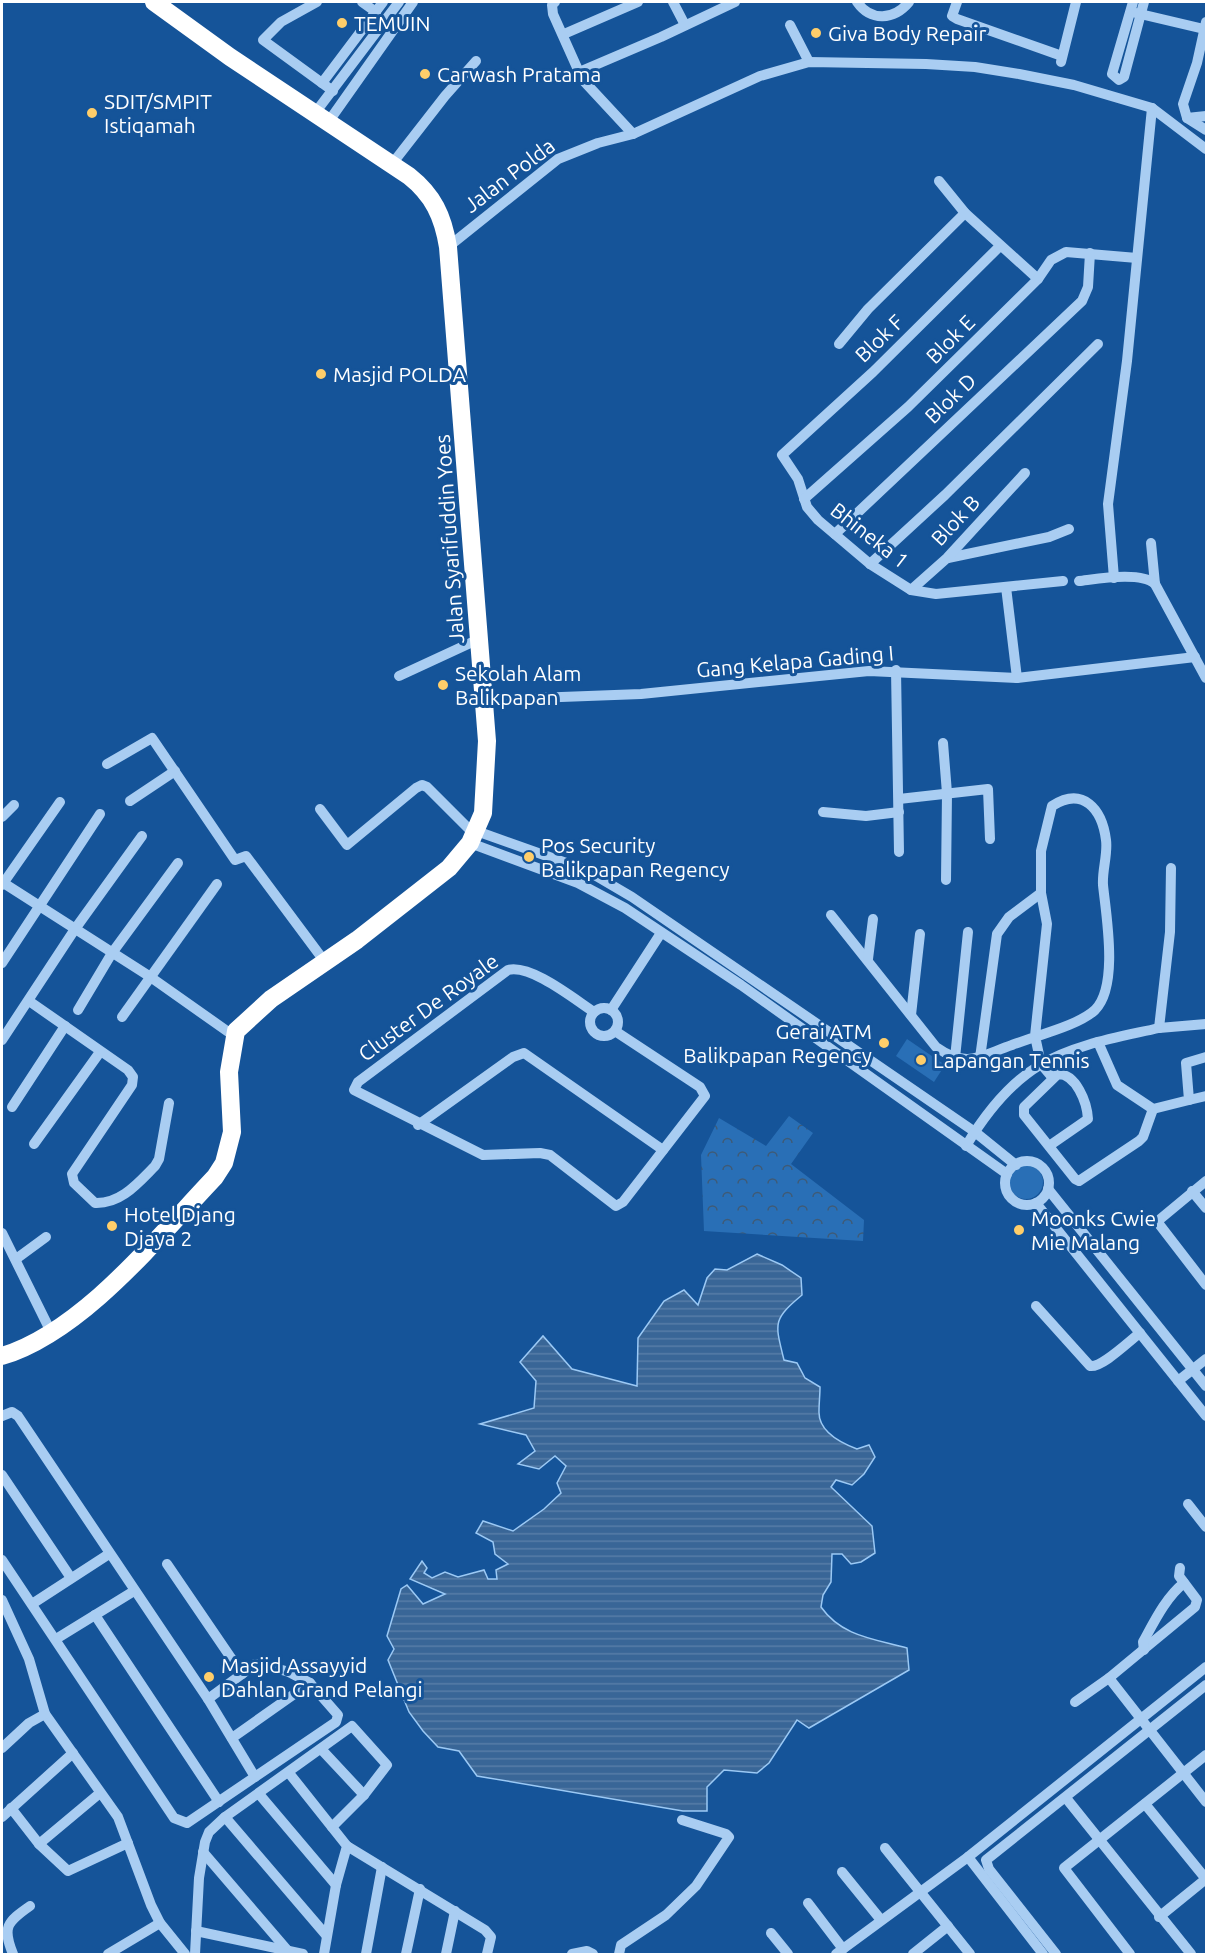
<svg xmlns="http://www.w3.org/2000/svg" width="1208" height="1956" font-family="Ubuntu,sans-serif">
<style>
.grass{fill:#296fb6}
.park{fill:url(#park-crowns)}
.water{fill:url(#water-rules);stroke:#9bc9f5;stroke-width:1.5}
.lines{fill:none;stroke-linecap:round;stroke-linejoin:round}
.minor{stroke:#a9cdf2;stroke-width:10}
.highway{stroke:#fff;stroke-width:18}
.poi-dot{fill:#ffce6a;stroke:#155499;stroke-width:2}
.labels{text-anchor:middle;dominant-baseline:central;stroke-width:6;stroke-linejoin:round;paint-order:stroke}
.poi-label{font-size:21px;fill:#fff;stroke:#155499;text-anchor:start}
.street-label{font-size:21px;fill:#fff;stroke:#155499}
</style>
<defs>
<pattern id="park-crowns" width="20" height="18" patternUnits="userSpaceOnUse" patternTransform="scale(1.5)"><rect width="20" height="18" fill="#296fb6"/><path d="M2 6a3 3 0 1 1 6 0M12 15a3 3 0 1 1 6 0" fill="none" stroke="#3e5a76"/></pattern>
<pattern id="water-rules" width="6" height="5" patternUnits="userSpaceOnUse" patternTransform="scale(1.5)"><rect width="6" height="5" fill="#396697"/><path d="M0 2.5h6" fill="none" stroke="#577da7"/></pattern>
</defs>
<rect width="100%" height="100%" fill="#155499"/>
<g class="grass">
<path d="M 907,1039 L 945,1065 L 934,1082 L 896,1056 Z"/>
<circle cx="1026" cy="1182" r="17"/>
</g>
<path class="park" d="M 789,1116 L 813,1133 L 791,1164 L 864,1220 L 863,1241 L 704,1231 L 701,1155 L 719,1118 L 766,1146 Z"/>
<path class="water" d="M 757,1254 L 782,1265 L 801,1278 L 802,1295 C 772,1320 775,1323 784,1360 L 797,1363 L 805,1378 L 820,1387 C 820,1395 819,1403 819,1411 C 818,1432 841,1443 857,1449 L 869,1445 L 875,1457 L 864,1474 L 852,1485 L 836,1480 L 831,1487 L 872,1526 L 875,1553 L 861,1562 L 851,1564 L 842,1554 L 832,1554 L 831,1582 L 823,1595 L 821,1607 C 842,1637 876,1639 907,1648 L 909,1670 L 809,1728 L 797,1720 L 769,1763 L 757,1773 L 724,1770 L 707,1787 L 707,1811 L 683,1811 L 477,1776 L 459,1751 L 438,1747 L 423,1731 L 409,1712 L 388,1660 L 394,1649 L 387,1636 L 401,1589 L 407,1585 L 423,1604 L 445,1594 L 410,1579 L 422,1561 L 427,1568 L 424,1573 L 432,1578 L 445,1572 L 458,1577 L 484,1570 L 488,1579 L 497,1579 L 496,1570 L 508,1564 L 495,1554 L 493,1542 L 476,1533 L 483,1521 L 513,1531 L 544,1509 L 561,1493 L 557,1483 L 566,1466 L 555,1456 L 539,1469 L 518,1464 L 535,1451 L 526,1435 L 480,1424 L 534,1408 L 536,1381 L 520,1362 L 543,1336 L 572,1369 L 637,1386 L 638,1338 L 664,1301 L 684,1290 L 698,1305 L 707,1278 L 715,1269 L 727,1270 Z"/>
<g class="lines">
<g class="minor">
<path d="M 317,2 L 281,22 L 263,40 L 333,91"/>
<path d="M 362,2 L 376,12"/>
<path d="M 555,2 L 552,5 L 553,14 L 579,72"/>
<path d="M 673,2 L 685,25"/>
<path d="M 735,2 L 661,37 L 579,72 L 581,78 L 633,134 L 760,76 L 809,62 L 926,64 L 975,67 L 1019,74 L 1074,85 L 1152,108 L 1206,149"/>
<path d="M 857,2 C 871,22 894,20 909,2"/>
<path d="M 957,2 L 952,16 L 957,19 L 1062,56"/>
<path d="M 1133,2 L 1112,74 L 1119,80 L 1124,77 L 1144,2"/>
<path d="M 1136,13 L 1204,29"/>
<path d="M 1206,22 L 1197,63 L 1183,104 L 1187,118 L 1206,130"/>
<path d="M 790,25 L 809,62"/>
<path d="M 564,34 L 638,2"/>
<path d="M 1061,62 L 1076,2"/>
<path d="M 322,83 L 383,2"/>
<path d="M 315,113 L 399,2"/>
<path d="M 1187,118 L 1206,116"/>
<path d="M 329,121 L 413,2"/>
<path d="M 392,164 L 445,96 L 476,61"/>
<path d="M 939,181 L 965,213 L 1038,279"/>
<path d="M 1000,246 L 873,372 L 782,455 L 798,479 L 807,507 L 818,520 L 870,564 L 911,590 L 936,594 L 1063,581"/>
<path d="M 448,247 L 558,159 L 598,143 L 633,134"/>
<path d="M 839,344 L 868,309 L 965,213"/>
<path d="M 804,499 L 908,407 L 1038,279 L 1051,260 L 1066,252 L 1137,258"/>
<path d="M 835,534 L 1082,301 L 1088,287 L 1090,253"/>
<path d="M 1151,543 L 1155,584"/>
<path d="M 948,558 L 1049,537 L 1069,529"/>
<path d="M 870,564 L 945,495 L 1098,344"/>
<path d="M 1114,578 L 1108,504 L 1127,361 L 1152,108"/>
<path d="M 1079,581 C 1097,579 1141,571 1155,584 L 1206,678"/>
<path d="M 1006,587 L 1017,678"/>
<path d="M 911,590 L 947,558 L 1025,473"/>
<path d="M 896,670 L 899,852"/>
<path d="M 399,676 L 479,639"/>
<path d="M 482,700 L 641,694 L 869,671 L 1017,678 L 1195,657"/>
<path d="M 943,743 L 947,793 L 946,880"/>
<path d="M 107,764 L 152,738 L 235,860 L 246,856 L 325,962"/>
<path d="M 899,799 L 988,789 L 990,839"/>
<path d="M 130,801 L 175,771"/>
<path d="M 320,809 L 347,845 L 416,788 L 422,785 L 427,787 L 468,828 L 586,870 L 632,897 L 975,1132 L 1016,1165"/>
<path d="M 823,812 L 866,816 L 899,812"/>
<path d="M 2,817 L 14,805"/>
<path d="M 470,843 L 578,883 L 625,908 L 741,985 L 1007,1174"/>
<path d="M 1171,868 L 1170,932 L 1159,1028 L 1206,1024"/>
<path d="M 2,882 L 149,976 L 234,1036"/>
<path d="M 2,885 L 60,802"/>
<path d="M 831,915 L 936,1047 C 967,1069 980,1056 1012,1045 C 1034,1036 1078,1026 1095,1010 C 1119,986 1106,915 1103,885 C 1102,870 1108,854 1106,840 C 1102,809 1083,786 1052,806 L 1041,851 L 1041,893 L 1047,924 L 1035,1036 L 1041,1064 L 1052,1077"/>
<path d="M 868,959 L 873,919"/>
<path d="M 2,963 L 100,814"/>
<path d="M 29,1001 L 128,1070 L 133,1077 L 132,1085 L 72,1174 L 74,1183 L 95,1203 C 121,1204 138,1183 155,1166 L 159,1159 L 169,1103"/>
<circle cx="604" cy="1022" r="14"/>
<path d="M 78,1010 L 112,953 L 178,863"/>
<path d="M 611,1010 L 661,933"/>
<path d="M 594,1012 C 574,999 531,964 508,970 L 358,1082 L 354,1090 L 483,1155 L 540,1153 L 550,1155 L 616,1206 L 623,1202 L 705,1096 L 700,1087 L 615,1031"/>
<path d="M 911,1015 L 920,934"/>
<path d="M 122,1017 L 217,884"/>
<path d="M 2,1040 L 75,929 L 142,836"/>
<path d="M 1098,1042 L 1117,1085 L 1153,1109 L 1189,1100 L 1186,1063 L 1206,1057"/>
<path d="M 955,1058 L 968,932"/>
<path d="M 980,1058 L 997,934 L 1009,917 L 1041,893"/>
<path d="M 1189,1100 L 1206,1096"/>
<path d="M 12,1107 L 65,1026"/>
<path d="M 418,1125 L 513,1057 L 524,1053 L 663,1150"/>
<path d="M 34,1144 L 100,1052"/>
<path d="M 966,1146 C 984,1116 1010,1083 1040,1065 C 1075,1044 1120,1037 1159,1028"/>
<path d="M 1049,1146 L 1088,1119 C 1087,1102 1076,1074 1058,1074 L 1024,1107 L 1024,1115 L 1075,1179 L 1079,1181 L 1139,1141 L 1143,1137 L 1153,1109"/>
<circle cx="1027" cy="1183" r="22"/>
<path d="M 1206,1181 L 1159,1220 L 1159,1224 L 1206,1285"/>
<path d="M 1048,1189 L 1206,1386"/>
<path d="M 1192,1191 L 1206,1208"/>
<path d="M 1036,1203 L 1206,1416"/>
<path d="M 2,1233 L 52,1334"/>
<path d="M 16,1259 L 46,1237"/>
<path d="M 1036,1306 L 1090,1366 C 1102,1368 1129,1341 1140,1333"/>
<path d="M 1178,1381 L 1206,1359"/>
<path d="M 2,1416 L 12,1412 L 18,1416 L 208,1699 L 255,1777"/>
<path d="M 2,1475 L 71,1578"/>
<path d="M 1188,1504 L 1206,1527"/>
<path d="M 2,1560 L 174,1818 L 187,1823 L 336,1722 L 338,1715 L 310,1683 L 289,1672 L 261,1664 L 255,1664 L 242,1674 L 167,1564"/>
<path d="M 1180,1568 L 1179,1576 L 1197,1600 L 1195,1607 L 1109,1678 L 1206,1802"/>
<path d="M 2,1600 L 29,1659 L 45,1714 L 118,1817 L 151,1905 L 160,1923 L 185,1954"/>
<path d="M 32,1604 L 109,1554"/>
<path d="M 95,1615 L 219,1802"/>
<path d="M 56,1639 L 134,1591"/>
<path d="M 1144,1650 L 1143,1642 C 1154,1622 1166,1597 1184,1583"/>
<path d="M 208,1699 L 242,1674"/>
<path d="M 1075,1702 L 1109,1678"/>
<path d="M 232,1738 L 310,1683"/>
<path d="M 2,1748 L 29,1723 L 45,1714"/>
<path d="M 321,1749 L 364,1795"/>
<path d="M 289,1773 L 347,1846 L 336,1885 L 324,1954"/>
<path d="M 259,1794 L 336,1885"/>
<path d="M 1066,1798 L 1191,1954"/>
<path d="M 1145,1804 L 1206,1879"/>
<path d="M 11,1808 L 39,1844 L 100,1793"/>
<path d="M 2,1817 L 73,1753"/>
<path d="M 225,1817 L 326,1935"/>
<path d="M 39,1844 L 68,1871 L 128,1843"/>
<path d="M 347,1846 L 485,1930 L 491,1937 L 487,1954"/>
<path d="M 885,1848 L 970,1954"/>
<path d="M 203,1852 L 288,1951"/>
<path d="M 968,1857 L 1043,1954"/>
<path d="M 842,1872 L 881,1920"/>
<path d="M 808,1903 L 843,1949"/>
<path d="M 1159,1917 L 1206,1879"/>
<path d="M 196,1931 L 303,1954"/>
<path d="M 771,1933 L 788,1954"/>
<path d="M 13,1954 C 2,1927 7,1922 30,1906"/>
<path d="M 108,1954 L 160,1923"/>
<path d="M 195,1954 L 199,1878 L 205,1842 L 209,1832 L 225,1817 L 352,1726 L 387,1765 L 364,1795 L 332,1827"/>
<path d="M 366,1954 L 382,1867"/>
<path d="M 406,1954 L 420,1889"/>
<path d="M 446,1954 L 455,1911"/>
<path d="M 572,1954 L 587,1951 L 593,1954"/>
<path d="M 619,1954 L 621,1945 L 666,1915 L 696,1886 L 729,1837 L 726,1834 L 682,1820"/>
<path d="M 836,1954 L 968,1857 L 1206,1667"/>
<path d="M 913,1954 L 948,1926"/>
<path d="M 1056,1954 L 989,1869 L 986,1860 L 1206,1685"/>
<path d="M 1130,1954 L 1064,1868 L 1206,1755"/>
</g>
<path class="highway" d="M 2,1356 C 82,1332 157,1238 215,1177 L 224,1163 L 232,1132 L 229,1072 L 236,1031 L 271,999 L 357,940 L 449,868 L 470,843 L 483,813 L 487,741 L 448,247 C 443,216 433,195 409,176 L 230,57 L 154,2"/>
</g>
<g class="poi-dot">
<circle cx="342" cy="23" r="6"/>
<circle cx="816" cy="33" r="6"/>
<circle cx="425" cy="74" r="6"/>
<circle cx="92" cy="113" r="6"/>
<circle cx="321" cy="374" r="6"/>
<circle cx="443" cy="685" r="6"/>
<circle cx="529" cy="857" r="6"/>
<circle cx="884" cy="1043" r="6"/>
<circle cx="921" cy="1060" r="6"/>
<circle cx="112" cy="1226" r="6"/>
<circle cx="1019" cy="1230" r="6"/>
<circle cx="209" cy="1677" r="6"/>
</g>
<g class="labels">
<g class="poi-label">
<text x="354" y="23">TEMUIN</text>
<text x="828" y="33">Giva Body Repair</text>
<text x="437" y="74">Carwash Pratama</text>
<text x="104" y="101">SDIT/SMPIT<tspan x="104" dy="24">Istiqamah</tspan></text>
<text x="333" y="374">Masjid POLDA</text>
<text x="455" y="673">Sekolah Alam<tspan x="455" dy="24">Balikpapan</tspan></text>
<text x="541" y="845">Pos Security<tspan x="541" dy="24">Balikpapan Regency</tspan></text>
<text x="872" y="1031" text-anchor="end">Gerai ATM<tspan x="872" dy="24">Balikpapan Regency</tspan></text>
<text x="933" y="1060">Lapangan Tennis</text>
<text x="124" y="1214">Hotel Djang<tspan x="124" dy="24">Djaya 2</tspan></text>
<text x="1031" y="1218">Moonks Cwie<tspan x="1031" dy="24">Mie Malang</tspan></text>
<text x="221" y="1665">Masjid Assayyid<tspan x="221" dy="24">Dahlan Grand Pelangi</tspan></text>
</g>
<g class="street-label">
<text transform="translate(509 175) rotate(-37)">Jalan Polda</text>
<text transform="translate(879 338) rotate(-44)">Blok F</text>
<text transform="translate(950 339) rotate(-45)">Blok E</text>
<text transform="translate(950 398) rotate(-44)">Blok D</text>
<text transform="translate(955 520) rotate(-47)">Blok B</text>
<text transform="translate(870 535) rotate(38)">Bhineka 1</text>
<text transform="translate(449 539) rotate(-94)">Jalan Syarifuddin Yoes</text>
<text transform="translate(795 661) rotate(-5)">Gang Kelapa Gading I</text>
<text transform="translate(428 1007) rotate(-36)">Cluster De Royale</text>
</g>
</g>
<rect width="1208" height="1956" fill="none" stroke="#ffffff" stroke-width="6"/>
</svg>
